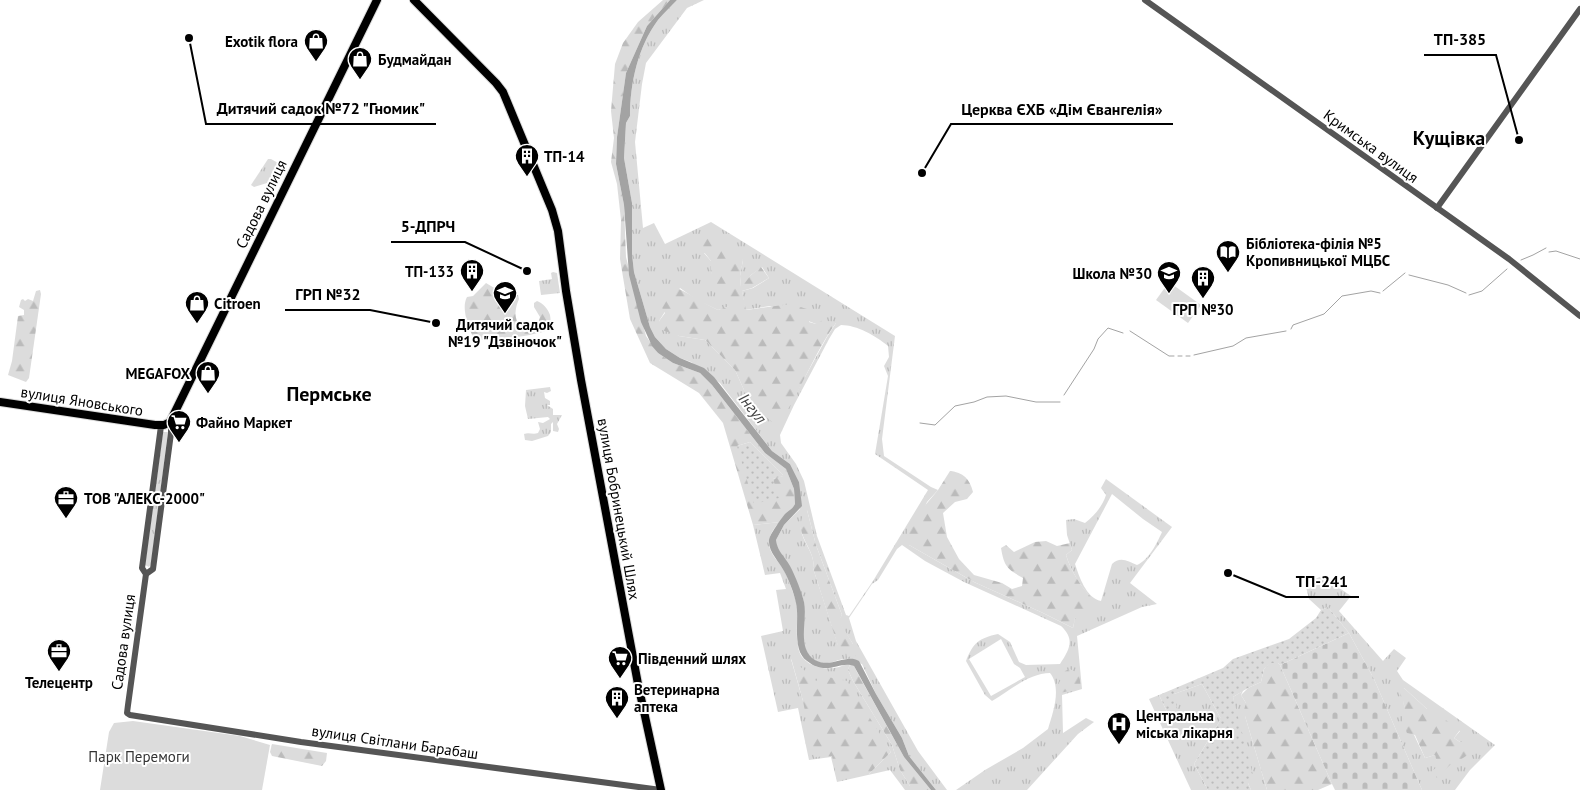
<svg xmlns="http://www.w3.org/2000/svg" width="1580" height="790" font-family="'PT Sans',sans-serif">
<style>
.grass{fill:url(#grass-tufts);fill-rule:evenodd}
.forest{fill:url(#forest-firs);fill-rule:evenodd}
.cemetery{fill:url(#cemetery-stones)}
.park{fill:#dcdcdc}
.garden{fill:url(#garden-dots)}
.water{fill:#a3a3a3}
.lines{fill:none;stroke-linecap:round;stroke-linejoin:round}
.stream{stroke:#a3a3a3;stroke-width:1}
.major-casing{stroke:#dbdbdb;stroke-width:10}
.minor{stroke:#555;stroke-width:6}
.major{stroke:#000;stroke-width:8}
.labels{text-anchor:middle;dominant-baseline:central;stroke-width:4;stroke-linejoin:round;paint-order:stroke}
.poi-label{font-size:15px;font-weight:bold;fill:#000;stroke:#fff;text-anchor:start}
.street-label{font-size:15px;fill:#000;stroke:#fff}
.park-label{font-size:15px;fill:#333;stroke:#fff}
.water-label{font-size:16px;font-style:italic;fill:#444;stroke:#fff}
.district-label{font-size:20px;font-weight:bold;fill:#000;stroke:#fff}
.leader{fill:none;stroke:#000;stroke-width:2}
.callout-dot{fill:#000;stroke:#fff;stroke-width:2}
.callout-label{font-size:16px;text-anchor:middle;font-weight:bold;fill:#000;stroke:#fff;stroke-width:4;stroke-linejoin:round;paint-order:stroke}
</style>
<defs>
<pattern id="grass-tufts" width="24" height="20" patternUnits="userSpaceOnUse" patternTransform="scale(1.25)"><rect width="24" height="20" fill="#dcdcdc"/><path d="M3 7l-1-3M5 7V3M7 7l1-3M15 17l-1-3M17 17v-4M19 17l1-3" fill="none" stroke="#bbb"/></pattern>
<pattern id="forest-firs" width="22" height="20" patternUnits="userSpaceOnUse" patternTransform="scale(1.25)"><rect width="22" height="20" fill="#dcdcdc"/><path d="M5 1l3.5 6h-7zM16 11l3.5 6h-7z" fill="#bbb"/></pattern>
<pattern id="cemetery-stones" width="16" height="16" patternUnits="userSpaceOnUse" patternTransform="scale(1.25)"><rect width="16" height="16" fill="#dcdcdc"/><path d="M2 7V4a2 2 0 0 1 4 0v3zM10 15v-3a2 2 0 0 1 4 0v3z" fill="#bbb"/></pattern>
<pattern id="garden-dots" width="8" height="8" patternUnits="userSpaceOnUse" patternTransform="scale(1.25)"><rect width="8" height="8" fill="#dcdcdc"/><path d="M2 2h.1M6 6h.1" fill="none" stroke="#bbb" stroke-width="1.8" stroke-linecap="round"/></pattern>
</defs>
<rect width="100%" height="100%" fill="#fff"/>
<g class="grass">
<path d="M 677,0 L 704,0 L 687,8 L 646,63 L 642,84 L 635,142 L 643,228 L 654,223 L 665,244 L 711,222 L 895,336 L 882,439 L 884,456 L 931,487 L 938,490 L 927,502 L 909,545 L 974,582 L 1043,613 L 1073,628 L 1075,618 L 1091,598 C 1080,585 1071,571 1066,555 L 1072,550 L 1067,535 L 1066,520 L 1074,519 L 1085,523 C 1095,515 1102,507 1106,495 L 1101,488 L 1106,479 L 1172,527 L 1130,583 L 1157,604 L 1142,607 L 1077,636 L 1082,689 L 1062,695 L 1063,733 L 1086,718 L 1094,722 L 1078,734 L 1027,790 L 956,790 L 985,770 L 1023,748 L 1048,729 C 1053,712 1062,688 1050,673 C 1029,673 1009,691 992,701 L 985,695 L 966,661 C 973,643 979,638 998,634 L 1010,642 L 1019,662 L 1026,665 L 1060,664 C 1070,649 1075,639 1061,626 L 964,582 L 925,561 L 902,545 L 897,549 L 878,580 L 872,584 L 849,618 L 856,641 L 918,751 L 947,790 L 936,790 L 909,756 L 902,738 L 876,694 L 862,664 C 857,663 851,660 847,659 C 835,658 828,669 813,659 C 797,646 807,620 804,603 C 803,595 792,571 787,563 C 782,555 777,550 776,540 L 784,525 L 800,509 L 799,482 L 790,464 L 772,451 L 720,383 L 691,362 L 680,358 L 666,349 L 655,337 L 650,327 L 634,272 L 632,254 L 632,203 L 624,158 L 626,123 L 630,116 C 630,83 638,47 658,20 C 664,13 671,6 677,0 ZM 704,253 L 743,260 L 740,276 L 741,288 L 751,275 L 762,267 L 769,278 L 753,288 L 742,291 L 745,310 L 770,306 L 816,324 L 836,323 L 827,337 L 789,406 L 744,390 L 735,370 L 705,340 L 679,336 L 659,321 L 680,288 L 697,300 L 718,310 L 730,306 L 711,272 L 711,261 ZM 841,325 C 857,325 876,336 888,346 L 889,357 L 884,366 L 888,376 L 875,454 L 928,490 L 873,581 L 849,616 L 846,615 L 817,536 L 804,481 L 796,464 L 781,443 L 780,435 L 794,405 L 829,339 L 835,329 ZM 1112,494 L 1143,519 L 1162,532 C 1157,543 1149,560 1137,565 C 1128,561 1120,556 1112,564 L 1101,601 C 1086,598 1079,576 1075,564 ZM 807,510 L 816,545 L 842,615 L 838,621 L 853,644 L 838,645 L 813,568 C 816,555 803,543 801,530 C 800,524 805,516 807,510 ZM 1001,639 L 1014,664 L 1020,668 L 1025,677 L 991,696 L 969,659 Z"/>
<path d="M 268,159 L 271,159 L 287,168 L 282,177 L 280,179 L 254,187 L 251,185 Z"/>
<path d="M 553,272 L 557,273 L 560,293 L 541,295 L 539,281 L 552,279 L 551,273 Z"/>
<path d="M 550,387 L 551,391 L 547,393 L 544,392 L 545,398 L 550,401 L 550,405 L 547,405 L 553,409 L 553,415 L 562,415 L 557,424 L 559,429 L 558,432 L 553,431 L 553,422 L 551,424 L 551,432 L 548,436 L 532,441 L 525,440 L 524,434 C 529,432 533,435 538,433 L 540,429 L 538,422 L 543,423 L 550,419 L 548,417 L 528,419 L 525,406 L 526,390 Z"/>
<path d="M 163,432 L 168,432 L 151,564 L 149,567 L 145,565 Z"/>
<path d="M 780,522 C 775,526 770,534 769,541 C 768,554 780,562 785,572 C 789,581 793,592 796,601 C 800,615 792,646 803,658 C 812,668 826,670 839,667 C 843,666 845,664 850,664 L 848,670 L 853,681 L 892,745 L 900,770 L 910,786 L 910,790 L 905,790 L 890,770 L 837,782 L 831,757 L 809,760 L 798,708 L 778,712 L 761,636 L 783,631 L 776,590 L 786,589 L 780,573 L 765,575 L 753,525 ZM 791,659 L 816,682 L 873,726 L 891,752 L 869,774 L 832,756 L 803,701 Z"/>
<path d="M 1322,576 L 1351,596 L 1339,611 L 1383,661 L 1394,649 L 1406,658 L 1397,671 L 1403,680 L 1495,745 L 1470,770 L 1455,790 L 1422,790 L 1374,679 L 1349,633 L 1328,607 L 1321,610 L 1309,599 L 1305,583 ZM 1404,688 L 1427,709 L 1460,731 L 1454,738 L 1460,742 L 1457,756 L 1452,756 L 1439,766 L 1435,755 L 1425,758 C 1415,735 1400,713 1404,688 Z"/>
<path d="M 1202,684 L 1221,719 L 1194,764 L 1208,790 L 1191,790 L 1149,699 L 1159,695 L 1169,716 L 1174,694 Z"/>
<path d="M 1243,691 L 1241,695 L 1246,703 L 1245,716 L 1267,790 L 1251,790 L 1248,783 L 1233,697 Z"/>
</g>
<g class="forest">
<path d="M 663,0 L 670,0 L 647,26 L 626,73 L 617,137 L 616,164 L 624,205 L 626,257 L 646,336 L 658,353 L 673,363 L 700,373 L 712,385 L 765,453 L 786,469 L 794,489 L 795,504 C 792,511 785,514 780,522 L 753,525 L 723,423 L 699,393 L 650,363 L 630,319 L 620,259 L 621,220 L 617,184 L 611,162 L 614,138 L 611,111 L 615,64 L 623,43 L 638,22 ZM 750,442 L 783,475 L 783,476 L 773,479 L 737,446 Z"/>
<path d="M 705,238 L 717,241 L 743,260 L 740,276 L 741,287 L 751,275 L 761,267 L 769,278 L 752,288 L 742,291 L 746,310 L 791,304 L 810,310 L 809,322 L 816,324 L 823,320 L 836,323 C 822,342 812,364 801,385 C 794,398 787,415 775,424 L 759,411 L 744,390 L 735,370 L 705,340 L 679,336 L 662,330 L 659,321 L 665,313 C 658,302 658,294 667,284 C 685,290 701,302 718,310 L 729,306 L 716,296 L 711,272 L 711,261 L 700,247 L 701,242 Z"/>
<path d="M 486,283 L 501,292 L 518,295 L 519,299 C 515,308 513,319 521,327 L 533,326 L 538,323 L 540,317 L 534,307 L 534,303 L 537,301 C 543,303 548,309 550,315 C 551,320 551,327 547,330 C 541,335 489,341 480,340 C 480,340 474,337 473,337 C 468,326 461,308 467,297 L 473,296 Z"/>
<path d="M 40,290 L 41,294 L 29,378 L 26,382 L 8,375 L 12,361 L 18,316 L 24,315 L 24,310 L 19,307 L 21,300 L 23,299 L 25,301 L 28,299 L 33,301 L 36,291 Z"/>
<path d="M 950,471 C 963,472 970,479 973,492 L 967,499 L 955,502 L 943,513 L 947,537 L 959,559 L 974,575 L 1002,583 L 1012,589 L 1022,586 L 1023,578 C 1007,569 1004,566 1001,548 L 1006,545 L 1014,552 L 1035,542 L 1046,541 L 1057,546 L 1070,543 L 1072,550 L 1066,555 C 1071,571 1080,585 1091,597 L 1091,613 L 1075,618 L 1073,628 L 1043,613 L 974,582 L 909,545 L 907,534 L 912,521 L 938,490 Z"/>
<path d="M 807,510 L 816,545 L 842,615 L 839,621 L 853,644 L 856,656 L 847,657 L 845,648 L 838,646 L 813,568 C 816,556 804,543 801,530 C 800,524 802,517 804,511 Z"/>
<path d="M 791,658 L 816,681 L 823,676 L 847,681 L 891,752 L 869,774 L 837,780 L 832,756 L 814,757 L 803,701 Z"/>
<path d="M 1271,662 L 1278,663 L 1280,665 L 1332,784 L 1318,790 L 1267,790 L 1245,716 L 1244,710 L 1246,703 L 1241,695 L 1248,688 L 1261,682 L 1264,669 Z"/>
<path d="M 850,664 L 854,666 L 857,672 L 904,757 L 931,790 L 910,790 L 910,786 L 900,770 L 892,745 L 853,681 L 848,670 Z"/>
<path d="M 1070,669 L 1079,674 L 1081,688 L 1060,693 L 1059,683 L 1065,671 Z"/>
<path d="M 1404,688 L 1427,709 L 1430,709 L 1460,730 L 1454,738 L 1460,742 L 1468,740 L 1472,747 L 1472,752 L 1460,760 L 1457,756 L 1452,756 L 1453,762 L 1437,778 L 1432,771 L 1438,766 L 1435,755 L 1425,758 L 1415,735 L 1407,733 L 1402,722 C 1407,711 1404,701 1399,691 Z"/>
<path d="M 272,744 L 327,753 L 326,761 L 322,766 L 272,756 L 270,752 Z"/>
</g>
<path class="cemetery" d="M 1349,633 L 1374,679 L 1422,790 L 1335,790 L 1332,784 L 1280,665 Z"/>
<g class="park">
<path d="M 1169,282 L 1201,305 L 1188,323 L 1156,300 Z"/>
<path d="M 133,721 L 240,736 L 270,745 L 262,790 L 100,790 L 109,732 L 114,723 Z"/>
</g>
<g class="garden">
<path d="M 750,442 L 784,476 L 773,479 L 779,498 L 754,504 L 737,446 Z"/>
<path d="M 1328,607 L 1349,633 L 1280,665 L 1278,663 L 1271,663 L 1264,669 L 1261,682 L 1248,688 L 1233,697 L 1254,779 L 1248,783 L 1251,790 L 1208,790 L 1194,764 L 1221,719 L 1202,684 L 1174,694 L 1178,712 L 1169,716 L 1159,695 L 1223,668 L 1233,659 L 1289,639 L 1316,618 L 1321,610 Z"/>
</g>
<path class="water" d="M 670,0 L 677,0 C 671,6 664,13 658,20 C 638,47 630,83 630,116 L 626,123 L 624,158 L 632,203 L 632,254 L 634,272 L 650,327 L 655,337 L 666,349 L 680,358 L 704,368 L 714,377 L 772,451 L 790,464 L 799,482 L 802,506 L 784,525 L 776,540 C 778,553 784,555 790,566 C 795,575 802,593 804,602 C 808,620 796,648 815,660 C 831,669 846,653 859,661 L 876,694 L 902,738 L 909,756 L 936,790 L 931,790 L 904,757 L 854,666 C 840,660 827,677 807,661 C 791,650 800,619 796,603 C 794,593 789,580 784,571 C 779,561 768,552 769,540 C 770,534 781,519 785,514 C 789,510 792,510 795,504 L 794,489 L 786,469 L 765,453 L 712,385 L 700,373 L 673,363 L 658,353 L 652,346 L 641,322 L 629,275 L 624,205 L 616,164 L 617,137 L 626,73 L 647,26 Z"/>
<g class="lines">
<g class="stream">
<path d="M 1549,252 L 1556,251 L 1580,259"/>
<path d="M 1521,260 L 1533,255 L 1546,248"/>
<path d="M 1409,275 L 1448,285 L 1466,293"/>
<path d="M 1383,291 L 1405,273"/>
<path d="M 1469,295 L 1482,291 L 1507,269"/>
<path d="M 1291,329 L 1293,325 L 1324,314 L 1342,296 L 1371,291 L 1380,293"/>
<path d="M 1130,331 L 1169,356 L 1174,356"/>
<path d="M 1194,355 L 1233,346 L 1246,338 L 1286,331"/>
<path d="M 1178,356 L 1182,356"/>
<path d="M 1186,356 L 1190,356"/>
<path d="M 1064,395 L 1094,349 L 1098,339 L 1108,328 L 1123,333"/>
<path d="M 920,423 L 935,425 L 955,406 L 974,402 L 987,397 L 1006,396 L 1036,402 L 1060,402"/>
</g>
<g class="major-casing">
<g id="major">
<path d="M 414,0 L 496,83 L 503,92 L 552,210 L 558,231 L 566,291 L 581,380 L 638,684 L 661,790"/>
<path d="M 0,402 L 155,425 L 164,425 L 170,422 L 377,0"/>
</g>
</g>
<g class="minor">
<path d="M 1145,0 L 1509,259 L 1580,316"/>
<path d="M 1437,208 L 1580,9"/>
<path d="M 161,426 L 142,568 L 146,574 L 128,705 L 127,713 L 130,715 L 301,742 L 661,790"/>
<path d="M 146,574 L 153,569 L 171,433 L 171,420"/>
</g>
<use href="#major" class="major"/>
</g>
<defs>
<g id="shop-pin" transform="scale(1.25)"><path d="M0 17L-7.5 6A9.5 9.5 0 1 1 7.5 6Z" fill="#000" stroke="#fff"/><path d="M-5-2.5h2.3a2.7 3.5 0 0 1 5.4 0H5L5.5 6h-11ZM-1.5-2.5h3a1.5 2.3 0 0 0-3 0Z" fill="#fff"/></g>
<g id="building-pin" transform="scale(1.25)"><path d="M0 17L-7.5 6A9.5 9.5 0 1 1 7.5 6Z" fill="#000" stroke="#fff"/><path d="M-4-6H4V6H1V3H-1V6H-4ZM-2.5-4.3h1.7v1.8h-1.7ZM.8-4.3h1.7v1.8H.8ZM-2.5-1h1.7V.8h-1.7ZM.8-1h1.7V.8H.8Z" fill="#fff"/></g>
<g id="library-pin" transform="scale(1.25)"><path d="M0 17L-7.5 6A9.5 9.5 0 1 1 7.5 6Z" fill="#000" stroke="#fff"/><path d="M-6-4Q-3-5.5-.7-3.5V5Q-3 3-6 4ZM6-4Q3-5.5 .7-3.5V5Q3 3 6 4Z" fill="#fff"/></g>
<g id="school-pin" transform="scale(1.25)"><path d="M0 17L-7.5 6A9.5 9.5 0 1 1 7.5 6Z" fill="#000" stroke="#fff"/><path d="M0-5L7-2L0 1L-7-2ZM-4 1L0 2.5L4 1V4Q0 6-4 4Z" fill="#fff"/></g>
<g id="supermarket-pin" transform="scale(1.25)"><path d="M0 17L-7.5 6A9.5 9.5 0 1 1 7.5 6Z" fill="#000" stroke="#fff"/><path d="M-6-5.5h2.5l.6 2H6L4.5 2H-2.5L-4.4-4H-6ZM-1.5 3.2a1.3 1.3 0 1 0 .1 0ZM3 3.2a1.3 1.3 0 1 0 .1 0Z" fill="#fff"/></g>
<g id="office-pin" transform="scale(1.25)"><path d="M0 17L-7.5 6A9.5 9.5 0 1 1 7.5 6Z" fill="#000" stroke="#fff"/><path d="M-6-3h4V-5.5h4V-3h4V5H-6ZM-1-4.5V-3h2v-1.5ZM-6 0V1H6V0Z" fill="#fff"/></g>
<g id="hospital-pin" transform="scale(1.25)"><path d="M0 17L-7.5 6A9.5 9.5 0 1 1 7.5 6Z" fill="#000" stroke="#fff"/><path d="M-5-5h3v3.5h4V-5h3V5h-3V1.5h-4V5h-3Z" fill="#fff"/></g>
</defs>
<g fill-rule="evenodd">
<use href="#shop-pin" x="316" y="41"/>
<use href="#shop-pin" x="360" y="59"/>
<use href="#building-pin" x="527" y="156"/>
<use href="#library-pin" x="1228" y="252"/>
<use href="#building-pin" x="472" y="271"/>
<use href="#school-pin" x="1169" y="273"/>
<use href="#building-pin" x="1203" y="278"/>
<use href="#school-pin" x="505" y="293"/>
<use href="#shop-pin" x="197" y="303"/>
<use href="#shop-pin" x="208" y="373"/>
<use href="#supermarket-pin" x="179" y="422"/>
<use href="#office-pin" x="66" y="498"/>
<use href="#office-pin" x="59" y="651"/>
<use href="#supermarket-pin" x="620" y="658"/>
<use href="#building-pin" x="617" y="698"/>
<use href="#hospital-pin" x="1119" y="724"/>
</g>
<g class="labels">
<g class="poi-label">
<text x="298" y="41" text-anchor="end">Exotik flora</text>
<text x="378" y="59">Будмайдан</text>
<text x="544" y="156">ТП-14</text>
<text x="1246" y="243">Бібліотека-філія №5<tspan x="1246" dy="17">Кропивницької МЦБС</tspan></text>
<text x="454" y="271" text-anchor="end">ТП-133</text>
<text x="1152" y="273" text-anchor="end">Школа №30</text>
<text x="214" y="303">Citroen</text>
<text x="1203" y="309" text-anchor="middle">ГРП №30</text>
<text x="505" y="324" text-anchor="middle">Дитячий садок<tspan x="505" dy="17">№19 "Дзвіночок"</tspan></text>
<text x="190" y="373" text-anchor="end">MEGAFOX</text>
<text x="196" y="422">Файно Маркет</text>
<text x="84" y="498">ТОВ "АЛЕКС-2000"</text>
<text x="638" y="658">Південний шлях</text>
<text x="59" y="682" text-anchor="middle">Телецентр</text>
<text x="634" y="689">Ветеринарна<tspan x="634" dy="17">аптека</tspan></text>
<text x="1136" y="715">Центральна<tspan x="1136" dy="17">міська лікарня</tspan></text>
</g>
<g class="street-label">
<text transform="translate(1371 146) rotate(36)">Кримська вулиця</text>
<text transform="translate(261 204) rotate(-64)">Садова вулиця</text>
<text transform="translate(82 401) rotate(9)">вулиця Яновського</text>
<text transform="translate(619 509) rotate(80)">вулиця Бобринецький Шлях</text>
<text transform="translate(123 642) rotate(-82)">Садова вулиця</text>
<text transform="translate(395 742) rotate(8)">вулиця Світлани Барабаш</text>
</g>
<g class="park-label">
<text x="139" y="756">Парк Перемоги</text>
</g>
<g class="water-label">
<text transform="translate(753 408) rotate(51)">Інгул</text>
</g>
<g class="district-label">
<text x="1449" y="138">Кущівка</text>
<text x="329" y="394">Пермське</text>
</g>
</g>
<path class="leader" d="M1519 140L1496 55H1424M189 38L206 124H436M922 173L951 124H1173M527 271L465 242H391M436 323L370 310H285M1228 573L1286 597H1359"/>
<g class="callout-dot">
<circle cx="1519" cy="140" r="5"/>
<circle cx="189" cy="38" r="5"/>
<circle cx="922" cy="173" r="5"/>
<circle cx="527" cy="271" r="5"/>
<circle cx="436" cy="323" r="5"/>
<circle cx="1228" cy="573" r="5"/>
</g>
<g class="callout-label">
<text x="1460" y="45">ТП-385</text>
<text x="321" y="114">Дитячий садок №72 "Гномик"</text>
<text x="1062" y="115">Церква ЄХБ «Дім Євангелія»</text>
<text x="428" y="232">5-ДПРЧ</text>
<text x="328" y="300">ГРП №32</text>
<text x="1322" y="587">ТП-241</text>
</g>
</svg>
